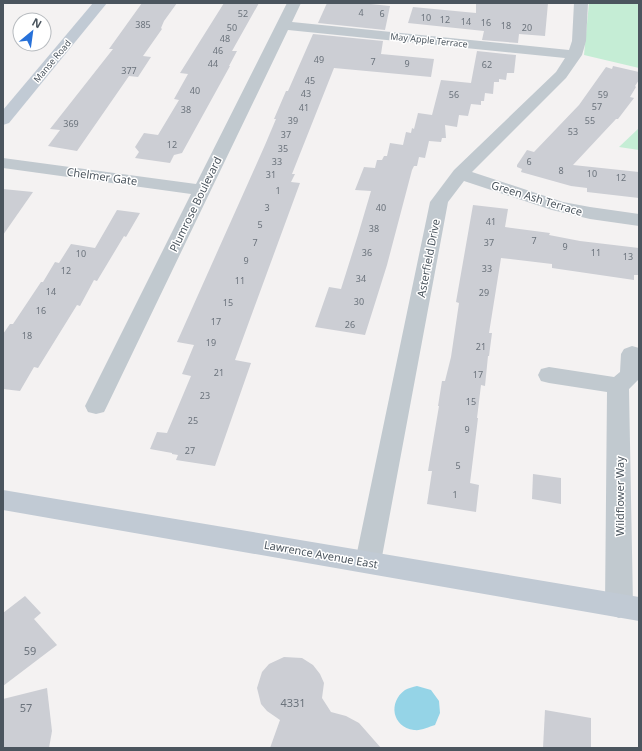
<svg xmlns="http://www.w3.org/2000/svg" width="642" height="751" font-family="'Noto Sans',sans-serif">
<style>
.green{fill:#c5edd5}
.water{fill:#95d4e7}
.building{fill:#ccced4}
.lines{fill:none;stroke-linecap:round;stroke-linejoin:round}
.street{fill:#c1c9cf;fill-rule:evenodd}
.secondary{fill:#c1cad4;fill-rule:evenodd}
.labels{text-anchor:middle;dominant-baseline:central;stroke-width:3;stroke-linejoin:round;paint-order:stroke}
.number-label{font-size:9px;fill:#6b737c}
.far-street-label{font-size:9px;fill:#4b555e;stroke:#fff}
.street-label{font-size:11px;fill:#4b555e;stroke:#fff}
.near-number-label{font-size:11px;fill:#6b737c}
</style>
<rect width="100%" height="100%" fill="#f4f2f2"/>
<g class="green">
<path d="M 589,3 L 639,3 L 639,68 L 584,55 Z"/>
<path d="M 639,128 L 639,150 L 619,147 Z"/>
</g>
<path class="water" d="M 417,686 L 431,690 L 439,701 L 440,713 L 435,725 C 428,727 421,731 414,730 C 392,727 388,702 405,690 C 408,688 413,687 417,686 Z"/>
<g class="building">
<path d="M 142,3 L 177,3 L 164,21 L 161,28 L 162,29 L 143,56 L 151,57 L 138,77 L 129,76 L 77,151 L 48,146 L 60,130 L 50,129 L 113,49 L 109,49 Z"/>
<path d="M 224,3 L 259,3 L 232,51 L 237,51 L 229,66 L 230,66 L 182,153 L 174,155 L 170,163 L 135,158 L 139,152 L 135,147 L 144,133 L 158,135 L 179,100 L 174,99 L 188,74 L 180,73 Z"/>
<path d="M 327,3 L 361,3 L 390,6 L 385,30 L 318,23 Z"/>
<path d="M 476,3 L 548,3 L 545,36 L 519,34 L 518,43 L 482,40 L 484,31 L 408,23 L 413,7 L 476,13 Z"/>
<path d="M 313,34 L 383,41 L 381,54 L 434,59 L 431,77 L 334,68 L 292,174 L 295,174 L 291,182 L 300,183 L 235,360 L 251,363 L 215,466 L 176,460 L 178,455 L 172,454 L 172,453 L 150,449 L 157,432 L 167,433 L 191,376 L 182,374 L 194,345 L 177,342 L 265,145 L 276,119 L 274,119 L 286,91 L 288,91 Z"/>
<path d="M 477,51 L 516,55 L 514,73 L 507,73 L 506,80 L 499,79 L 499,82 L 494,82 L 493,94 L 485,93 L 484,101 L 481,101 L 481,105 L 471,104 L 468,116 L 459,115 L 457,127 L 445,125 L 446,138 L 442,138 L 441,142 L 429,141 L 425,158 L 419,157 L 417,166 L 414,166 L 412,170 L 387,265 L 365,335 L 315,327 L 329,287 L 341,289 L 358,235 L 371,191 L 355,190 L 364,167 L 375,168 L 377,160 L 382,160 L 384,156 L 387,156 L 390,143 L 403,145 L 406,132 L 411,133 L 412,128 L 414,129 L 418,113 L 432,115 L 441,80 L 471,83 Z"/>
<path d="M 613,66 L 639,72 L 639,80 L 635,86 L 636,87 L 630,97 L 634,98 L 618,119 L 616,119 L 573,165 L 639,172 L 639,198 L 587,192 L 587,188 L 571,186 L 521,172 L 522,169 L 517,167 L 517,165 L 527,150 L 534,152 L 579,105 L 606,67 L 612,69 Z"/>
<path d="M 3,189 L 33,192 L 3,235 Z"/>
<path d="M 473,205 L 508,209 L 505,227 L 550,233 L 549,235 L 580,241 L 639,248 L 639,275 L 634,275 L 634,280 L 552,268 L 552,264 L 501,258 L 489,333 L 492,333 L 489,356 L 488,356 L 485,386 L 481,385 L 477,418 L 478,418 L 470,483 L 479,485 L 476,512 L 427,504 L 432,471 L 428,471 L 439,406 L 438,406 L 442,381 L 445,381 L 451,357 L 459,303 L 456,302 Z"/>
<path d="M 117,210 L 140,213 L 126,237 L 124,236 L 97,281 L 94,280 L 80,306 L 77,305 L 38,368 L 34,367 L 20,391 L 3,389 L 3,334 L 10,324 L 13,324 L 41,282 L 43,282 L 55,262 L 59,263 L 71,244 L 95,248 Z"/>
<path d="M 533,474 L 561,478 L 561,504 L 532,499 Z"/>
<path d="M 25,596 L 41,613 L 34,619 L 57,645 L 3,686 L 3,613 Z"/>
<path d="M 284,657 L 302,658 L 313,665 L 320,674 L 324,683 L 322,698 L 331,712 L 346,716 L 359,723 L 381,748 L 270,748 L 280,720 L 267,711 L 261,704 L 257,688 L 262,672 L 269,664 Z"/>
<path d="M 47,688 L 52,731 L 49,748 L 3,748 L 3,699 Z"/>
<path d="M 545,710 L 591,718 L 591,748 L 543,748 Z"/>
</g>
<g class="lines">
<g class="street">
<path d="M 287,3 L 301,3 L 292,22 L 569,50 L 572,41 L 574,3 L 588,3 L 586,41 L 582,55 L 566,78 L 472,172 L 563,202 L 590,207 L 639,214 L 639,226 L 590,219 L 552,210 L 464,181 L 448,202 L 381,562 L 377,570 L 368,573 L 359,570 L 355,562 L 430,202 L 454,170 L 556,72 L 565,58 L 288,30 L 107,406 L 104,412 L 96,414 L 88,412 L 85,406 L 191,194 L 3,168 L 3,158 L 196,184 Z"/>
<path d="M 632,346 L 639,348 L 639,379 L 629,389 L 633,606 L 629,614 L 619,618 L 609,614 L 605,606 L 607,392 L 549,383 L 541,381 L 538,375 L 541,369 L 549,367 L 614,377 L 620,372 L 621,354 L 624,349 Z"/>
</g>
<g class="secondary">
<path d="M 93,3 L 107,3 L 9,123 L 3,125 L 3,110 Z"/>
<path d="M 3,490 L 639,597 L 639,621 L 3,510 Z"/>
</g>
</g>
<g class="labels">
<g class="number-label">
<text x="361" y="12">4</text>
<text x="243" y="13">52</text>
<text x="382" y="13">6</text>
<text x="426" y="17">10</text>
<text x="445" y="19">12</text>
<text x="466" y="21">14</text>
<text x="486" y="22">16</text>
<text x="143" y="24">385</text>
<text x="506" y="25">18</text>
<text x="232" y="27">50</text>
<text x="527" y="27">20</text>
<text x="225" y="38">48</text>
<text x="218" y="50">46</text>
<text x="319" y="59">49</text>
<text x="373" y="61">7</text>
<text x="213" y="63">44</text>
<text x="407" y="63">9</text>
<text x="487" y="64">62</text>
<text x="129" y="70">377</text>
<text x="310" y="80">45</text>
<text x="195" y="90">40</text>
<text x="306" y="93">43</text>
<text x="454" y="94">56</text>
<text x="603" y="94">59</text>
<text x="597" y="106">57</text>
<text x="304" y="107">41</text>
<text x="186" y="109">38</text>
<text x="293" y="120">39</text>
<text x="590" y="120">55</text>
<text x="71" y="123">369</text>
<text x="573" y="131">53</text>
<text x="286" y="134">37</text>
<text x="172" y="144">12</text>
<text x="283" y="148">35</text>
<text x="277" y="161">33</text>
<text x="529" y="161">6</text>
<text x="561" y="170">8</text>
<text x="592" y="173">10</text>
<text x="271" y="174">31</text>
<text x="621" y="177">12</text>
<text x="278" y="190">1</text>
<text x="267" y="207">3</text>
<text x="381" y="207">40</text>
<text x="491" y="221">41</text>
<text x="260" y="224">5</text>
<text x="374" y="228">38</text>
<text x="534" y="240">7</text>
<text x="255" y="242">7</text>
<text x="489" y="242">37</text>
<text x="565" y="246">9</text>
<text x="367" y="252">36</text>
<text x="596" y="252">11</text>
<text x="81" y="253">10</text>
<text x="628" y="256">13</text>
<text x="246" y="260">9</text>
<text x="487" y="268">33</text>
<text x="66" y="270">12</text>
<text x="361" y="278">34</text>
<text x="240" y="280">11</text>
<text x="51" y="291">14</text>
<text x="484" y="292">29</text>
<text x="359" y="301">30</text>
<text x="228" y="302">15</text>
<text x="41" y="310">16</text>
<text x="216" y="321">17</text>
<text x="350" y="324">26</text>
<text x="27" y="335">18</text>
<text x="211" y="342">19</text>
<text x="481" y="346">21</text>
<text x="219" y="372">21</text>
<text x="478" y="374">17</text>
<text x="205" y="395">23</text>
<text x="471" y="401">15</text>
<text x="193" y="420">25</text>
<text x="467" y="429">9</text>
<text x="190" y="450">27</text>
<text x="458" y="465">5</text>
<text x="455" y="494">1</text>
</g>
<g class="far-street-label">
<text transform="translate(429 40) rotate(6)">May Apple Terrace</text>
<text transform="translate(52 61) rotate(-50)">Manse Road</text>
</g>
<g class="street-label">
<text transform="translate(102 176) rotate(8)">Chelmer Gate</text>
<text transform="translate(537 198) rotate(17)">Green Ash Terrace</text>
<text transform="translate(195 204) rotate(-64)">Plumrose Boulevard</text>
<text transform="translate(428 258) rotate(-79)">Asterfield Drive</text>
<text transform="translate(619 496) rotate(-90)">Wildflower Way</text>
<text transform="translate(321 554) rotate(10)">Lawrence Avenue East</text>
</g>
<g class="near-number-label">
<text x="30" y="650">59</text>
<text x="293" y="702">4331</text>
<text x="26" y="707">57</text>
</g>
</g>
<rect width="642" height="751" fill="none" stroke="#4b555e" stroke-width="8"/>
<g transform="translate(32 32) rotate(29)"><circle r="19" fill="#ffffff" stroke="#b7bbbf"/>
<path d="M0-3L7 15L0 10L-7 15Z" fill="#2771d9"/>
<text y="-6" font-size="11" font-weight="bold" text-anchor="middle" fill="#4b555e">N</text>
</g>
</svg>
